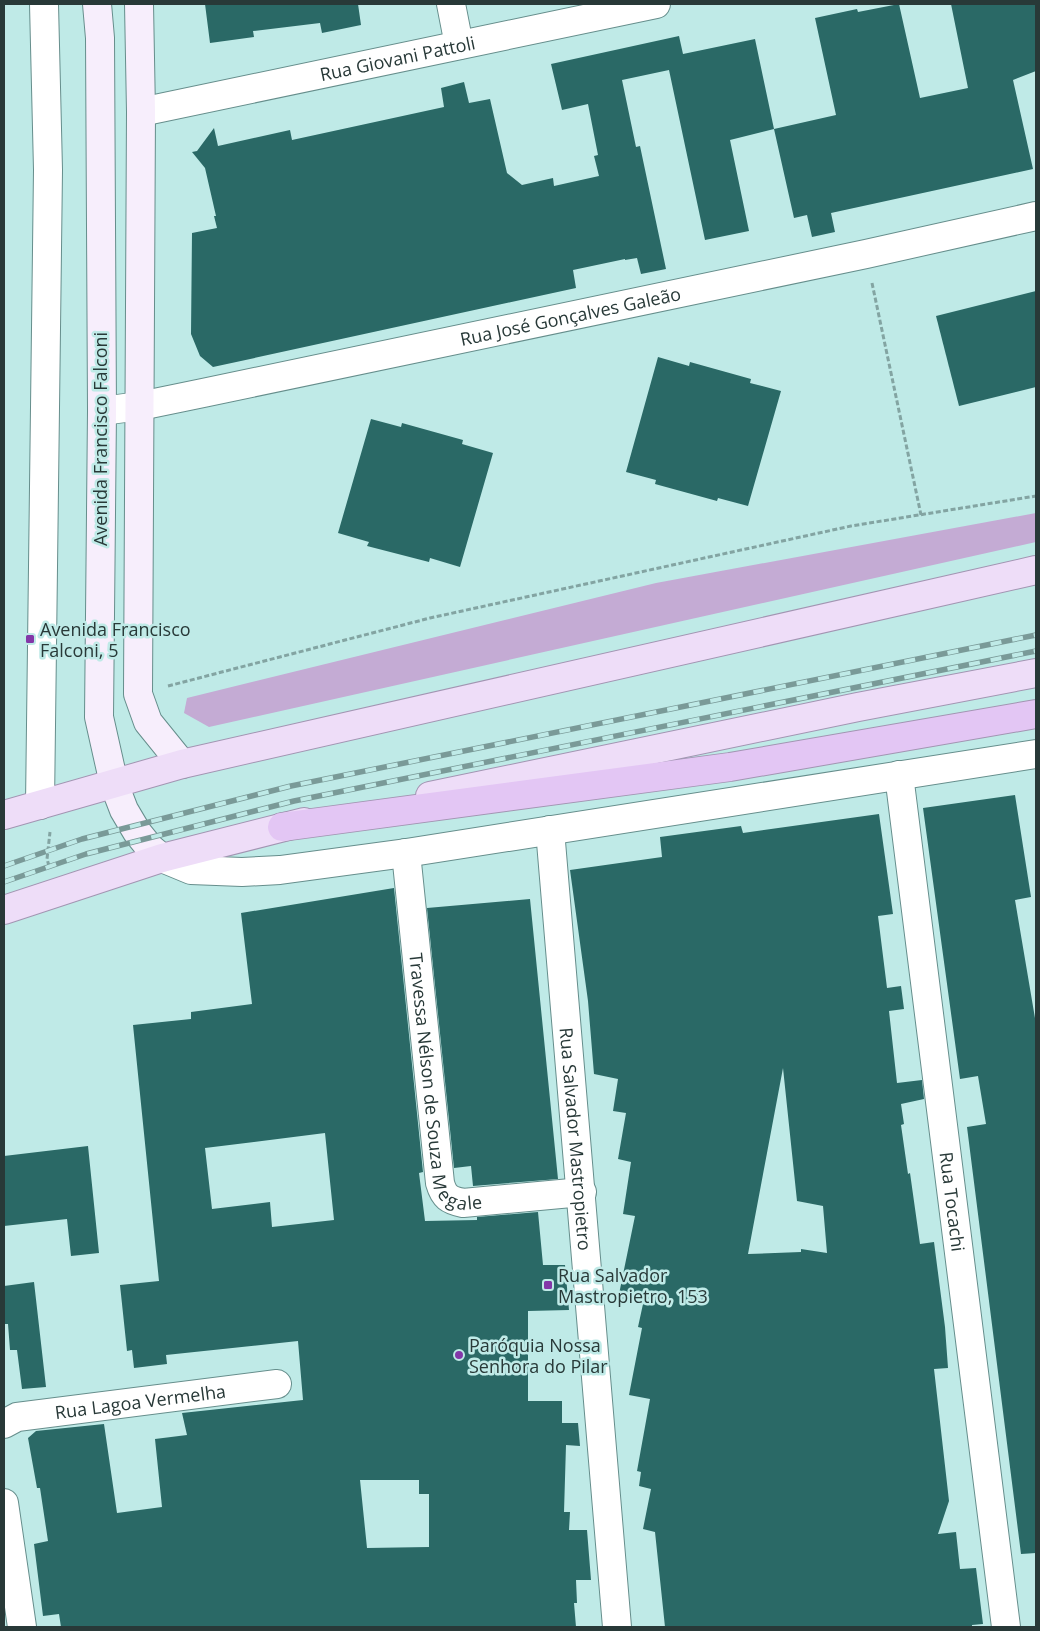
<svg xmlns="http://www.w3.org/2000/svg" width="1040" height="1631" font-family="'Open Sans',sans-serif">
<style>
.green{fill:#c4abd4}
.building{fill:#2a6966;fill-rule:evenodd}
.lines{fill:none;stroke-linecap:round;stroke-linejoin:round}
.street-casing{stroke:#668e8c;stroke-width:30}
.secondary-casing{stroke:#668e8c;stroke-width:30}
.primary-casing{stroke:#a295b2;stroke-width:30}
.highway-casing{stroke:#a295b2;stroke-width:30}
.path{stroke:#83a4a2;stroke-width:3;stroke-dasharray:5 2.5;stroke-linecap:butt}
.street{stroke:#fff;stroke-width:28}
.secondary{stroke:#f7eefc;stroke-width:28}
.primary{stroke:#eeddf8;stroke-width:28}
.highway{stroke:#e3c6f4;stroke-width:28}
.rail-casing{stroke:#7a9a98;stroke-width:5.5}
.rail{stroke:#bfeae7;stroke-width:4;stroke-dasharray:11;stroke-linecap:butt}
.poi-dot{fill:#8337a8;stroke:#bfeae7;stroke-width:2}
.labels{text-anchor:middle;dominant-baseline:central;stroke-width:5;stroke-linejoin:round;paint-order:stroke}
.street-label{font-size:18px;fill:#283938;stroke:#bfeae7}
.poi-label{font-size:18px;fill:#283938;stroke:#bfeae7;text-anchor:start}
</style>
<rect width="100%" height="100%" fill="#bfeae7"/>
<path class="green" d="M 1036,513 L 1036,542 L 209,727 L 184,713 L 187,698 L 656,583 Z"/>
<g class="building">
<path d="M 205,4 L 358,4 L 361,25 L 322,33 L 320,23 L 253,31 L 254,37 L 210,43 Z"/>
<path d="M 899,4 L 920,98 L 968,88 L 951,4 L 1036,4 L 1036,71 L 1013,80 L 1033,169 L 831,213 L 835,232 L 812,237 L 807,215 L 794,218 L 774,129 L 836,115 L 815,18 L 857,9 L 858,12 Z"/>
<path d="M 679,36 L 683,54 L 755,39 L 774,129 L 730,140 L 749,231 L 705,240 L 669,70 L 622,80 L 636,147 L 640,146 L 666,269 L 641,274 L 637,258 L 625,260 L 625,259 L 573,270 L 576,288 L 213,367 L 200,356 L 191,334 L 192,233 L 217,228 L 214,216 L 216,216 L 205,168 L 192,152 L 197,151 L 214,128 L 218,146 L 290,130 L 292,140 L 444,107 L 441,88 L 464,82 L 469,103 L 490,99 L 507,173 L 522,185 L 553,178 L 554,186 L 599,176 L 594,156 L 598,155 L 588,104 L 562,110 L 551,64 Z"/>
<path d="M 1036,291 L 1036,387 L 959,406 L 936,316 Z"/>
<path d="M 658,357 L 689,366 L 690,362 L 751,379 L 750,383 L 781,391 L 748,506 L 718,498 L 717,501 L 655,484 L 656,480 L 626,472 Z"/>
<path d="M 371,419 L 401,427 L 402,423 L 463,440 L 462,444 L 493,453 L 460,567 L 430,558 L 429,562 L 367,546 L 369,542 L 338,533 Z"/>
<path d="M 1015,795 L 1031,897 L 1015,900 L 1036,1024 L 1036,1553 L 1021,1554 L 967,1127 L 986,1124 L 978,1076 L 960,1079 L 923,808 Z"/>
<path d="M 879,814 L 893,914 L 878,916 L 887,988 L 901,986 L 904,1009 L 889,1011 L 897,1083 L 922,1080 L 924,1099 L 901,1104 L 904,1124 L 901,1125 L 908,1174 L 910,1173 L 920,1244 L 934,1242 L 945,1327 L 948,1368 L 934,1369 L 949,1501 L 938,1534 L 956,1532 L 960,1569 L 976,1568 L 983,1624 L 972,1625 L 972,1627 L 665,1627 L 655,1532 L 643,1529 L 651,1489 L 639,1486 L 641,1472 L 637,1471 L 650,1399 L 629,1395 L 642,1328 L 638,1327 L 643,1304 L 618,1299 L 635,1216 L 623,1214 L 631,1162 L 618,1159 L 626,1113 L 613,1111 L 618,1079 L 594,1074 L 588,1001 L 570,870 L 662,857 L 660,837 L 741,826 L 743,833 ZM 783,1068 L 797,1201 L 823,1206 L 827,1253 L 801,1249 L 801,1252 L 748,1254 Z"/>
<path d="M 394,888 L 423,1172 L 419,1173 L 425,1221 L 477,1220 L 477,1217 L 538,1212 L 543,1265 L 565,1265 L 569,1310 L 528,1311 L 528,1401 L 562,1401 L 562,1423 L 578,1423 L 580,1446 L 566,1445 L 564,1512 L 570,1512 L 569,1530 L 587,1530 L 591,1580 L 576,1580 L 577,1603 L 574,1603 L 576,1627 L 61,1627 L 59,1614 L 43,1616 L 34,1544 L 48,1541 L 40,1488 L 37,1488 L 28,1438 L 36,1431 L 104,1424 L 117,1513 L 162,1507 L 155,1439 L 187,1435 L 182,1413 L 303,1400 L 298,1341 L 166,1355 L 167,1364 L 134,1368 L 132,1350 L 127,1351 L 120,1285 L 159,1281 L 133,1025 L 191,1019 L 191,1012 L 252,1004 L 241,913 ZM 325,1133 L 334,1220 L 272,1227 L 270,1202 L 212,1209 L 205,1148 ZM 360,1480 L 419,1480 L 419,1494 L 429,1494 L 429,1547 L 367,1548 Z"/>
<path d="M 530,899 L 558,1179 L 473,1186 L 471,1166 L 454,1168 L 427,908 Z"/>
<path d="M 88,1146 L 99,1253 L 71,1256 L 67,1219 L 4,1226 L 4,1156 Z"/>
<path d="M 34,1282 L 46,1387 L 22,1389 L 17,1350 L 10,1350 L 8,1324 L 4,1324 L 4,1286 Z"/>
</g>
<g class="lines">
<g class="street-casing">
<g id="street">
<path d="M 451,4 L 459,45"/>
<path id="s1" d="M 141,112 L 656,4"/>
<path id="s2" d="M 102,411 L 140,406 L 203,393 L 866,254 L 1036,216"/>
<path id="s3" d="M 899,775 L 1006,1627"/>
<path d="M 40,805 L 48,170 L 44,4"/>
<path id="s4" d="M 550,830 L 617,1627"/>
<path id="s5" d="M 406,853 L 440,1183 C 444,1197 449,1200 463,1203 L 582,1192"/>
<path d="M 162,858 L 191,870 L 242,872 L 280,870 L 406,853 L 1036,754"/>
<path id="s6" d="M 4,1424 L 17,1417 L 277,1384"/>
<path d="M 4,1503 L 22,1627"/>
</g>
</g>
<g class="secondary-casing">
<g id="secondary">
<path d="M 97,4 L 100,38 L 102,411 L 99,717 L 114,784 L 124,810 L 137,832 L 150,848 L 162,858"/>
<path d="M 139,4 L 141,112 L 138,694 L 148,722 L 182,764"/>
</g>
</g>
<g class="primary-casing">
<g id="primary">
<path d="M 430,796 L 858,707 L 1036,673"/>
<path d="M 4,815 L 182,764 L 1036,570"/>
<path d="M 4,910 L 162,858 L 304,822"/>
</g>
</g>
<g class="highway-casing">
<path id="highway" d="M 282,827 L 730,767 L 1036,714"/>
</g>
<g class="path">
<path d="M 872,283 L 921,515"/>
<path d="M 168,686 L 430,618 L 851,526 L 1036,496"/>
<path d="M 49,866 L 47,859 L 50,832"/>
</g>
<use href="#street" class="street"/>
<use href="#secondary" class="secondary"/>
<use href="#primary" class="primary"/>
<use href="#highway" class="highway"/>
<g class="rail-casing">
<g id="rail">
<path d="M 4,866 L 82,839 L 291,786 L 1036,635"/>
<path d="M 4,882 L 86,854 L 294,801 L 1036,651"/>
</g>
</g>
<use href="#rail" class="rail"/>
</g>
<g class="poi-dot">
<rect x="25" y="634" width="10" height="10" rx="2.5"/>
<rect x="543" y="1280" width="10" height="10" rx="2.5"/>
<circle cx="459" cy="1355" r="5"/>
</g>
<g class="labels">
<g class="street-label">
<text stroke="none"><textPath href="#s1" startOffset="262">Rua Giovani Pattoli</textPath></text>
<text stroke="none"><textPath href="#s2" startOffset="478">Rua José Gonçalves Galeão</textPath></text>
<text transform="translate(100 439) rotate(-90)">Avenida Francisco Falconi</text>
<text stroke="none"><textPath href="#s5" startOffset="242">Travessa Nélson de Souza Megale</textPath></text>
<text stroke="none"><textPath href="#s4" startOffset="310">Rua Salvador Mastropietro</textPath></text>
<text stroke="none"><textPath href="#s3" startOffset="430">Rua Tocachi</textPath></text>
<text stroke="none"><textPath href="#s6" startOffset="139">Rua Lagoa Vermelha</textPath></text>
</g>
<g class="poi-label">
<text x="40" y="629">Avenida Francisco<tspan x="40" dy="21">Falconi, 5</tspan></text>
<text x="558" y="1275">Rua Salvador<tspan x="558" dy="21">Mastropietro, 153</tspan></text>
<text x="469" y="1345">Paróquia Nossa<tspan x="469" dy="21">Senhora do Pilar</tspan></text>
</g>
</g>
<rect width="1040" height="1631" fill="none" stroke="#283938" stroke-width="10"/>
</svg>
